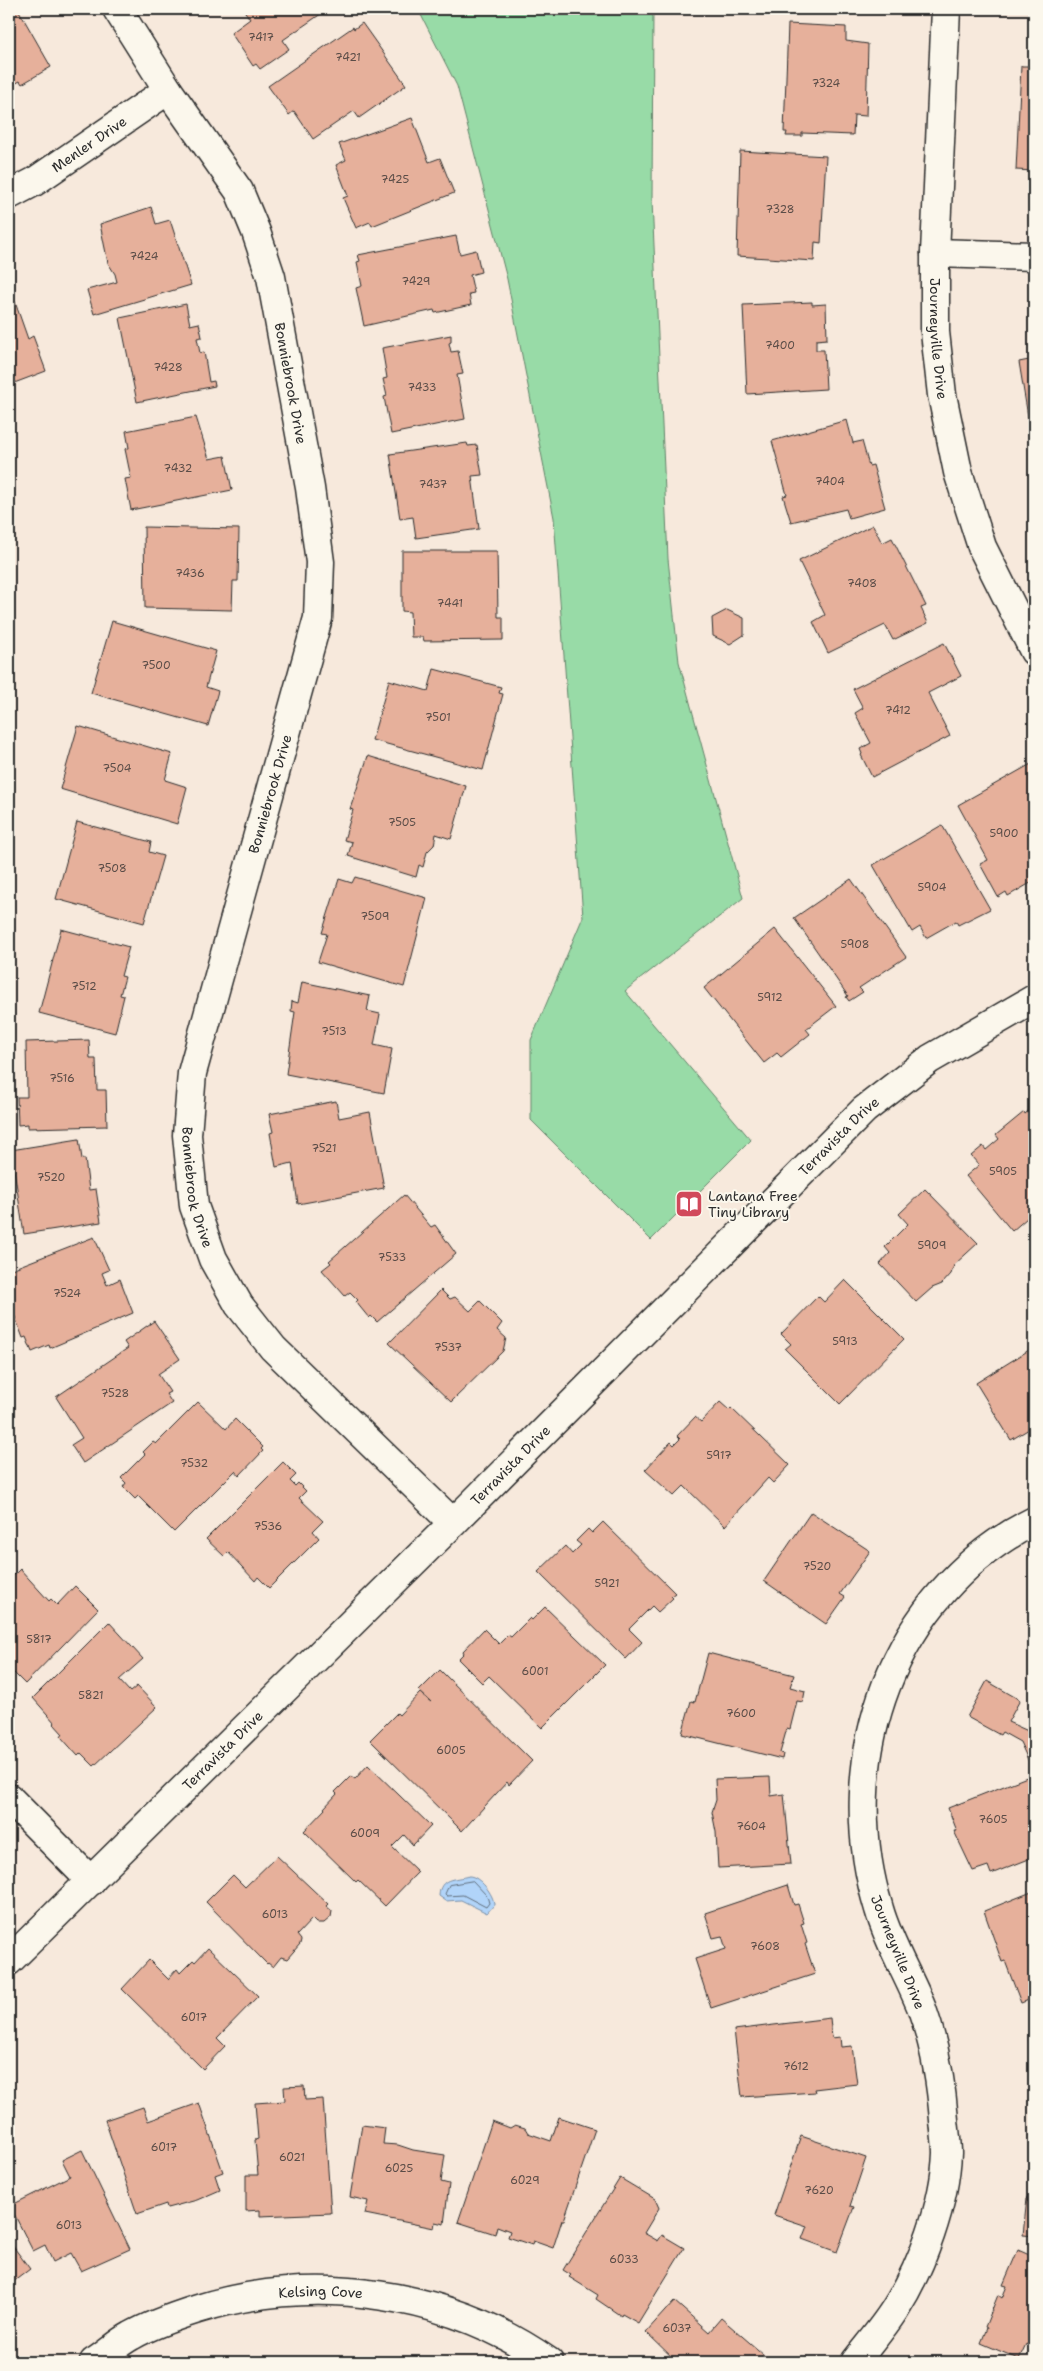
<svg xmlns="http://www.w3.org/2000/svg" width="1043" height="2371" font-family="'Shantell Sans',sans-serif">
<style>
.green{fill:#98dba7;stroke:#628369}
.water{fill:#b1d4f9;stroke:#7b90a7}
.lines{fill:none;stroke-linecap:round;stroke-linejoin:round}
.shore{stroke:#616f7d;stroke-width:1}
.building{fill:#e6b09b;stroke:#2b2b2b}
.street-casing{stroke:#2b2b2b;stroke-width:31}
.street{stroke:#fbf7ec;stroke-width:28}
.labels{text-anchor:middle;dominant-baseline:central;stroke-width:4;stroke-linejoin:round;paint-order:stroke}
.number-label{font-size:11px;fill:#5a4c47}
.street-label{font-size:14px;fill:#2b2b2b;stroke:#fbf7ec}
.poi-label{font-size:14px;fill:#2b2b2b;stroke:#fbf7ec;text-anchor:start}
</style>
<rect width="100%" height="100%" fill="#f7e9dc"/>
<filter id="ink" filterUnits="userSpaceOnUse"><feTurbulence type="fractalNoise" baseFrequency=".02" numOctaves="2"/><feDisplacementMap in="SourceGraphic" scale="10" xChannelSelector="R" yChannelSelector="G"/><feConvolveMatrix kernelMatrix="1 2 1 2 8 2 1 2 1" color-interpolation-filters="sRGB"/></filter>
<g filter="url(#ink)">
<path class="green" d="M 418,9 L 653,9 L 652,201 L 668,559 L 679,662 L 743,898 L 625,991 L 751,1140 L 651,1240 L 531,1120 L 531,1040 L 583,917 L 554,518 L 507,279 L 457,86 Z"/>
<path class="water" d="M 469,1876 C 479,1876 494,1894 494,1905 L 487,1913 L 461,1900 L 446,1901 L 439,1896 C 440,1877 454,1880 469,1876 Z"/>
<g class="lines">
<path class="shore" d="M 473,1881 L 487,1896 L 489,1903 L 486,1907 L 463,1895 L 447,1896 L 445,1894 L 449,1885 Z"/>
</g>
<g class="building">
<path d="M 9,9 L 18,9 L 51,67 L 22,84 L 20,81 L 9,87 Z"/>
<path d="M 243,9 L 328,9 L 283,40 L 289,49 L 260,69 L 256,64 L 253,66 L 231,33 L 250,19 Z"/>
<path d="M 362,23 L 406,85 L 359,118 L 354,111 L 313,139 L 294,111 L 289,115 L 268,86 L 353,27 L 354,29 Z"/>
<path d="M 788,24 L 846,27 L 846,41 L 868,44 L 866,116 L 854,115 L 853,135 L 802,133 L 802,136 L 786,136 L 787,132 L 784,132 Z"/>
<path d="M 1021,66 L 1034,66 L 1034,171 L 1016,170 Z"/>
<path d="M 412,118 L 429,162 L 440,158 L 454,193 L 372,226 L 370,222 L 356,228 L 343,198 L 348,196 L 336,165 L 346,160 L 339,144 Z"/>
<path d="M 740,151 L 826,156 L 821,243 L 815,242 L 814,261 L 737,256 Z"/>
<path d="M 151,207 L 156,224 L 170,220 L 191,285 L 94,314 L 87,290 L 117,282 L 115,274 L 108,263 L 100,224 Z"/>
<path d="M 456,236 L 460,254 L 476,250 L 481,272 L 470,275 L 474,293 L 469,294 L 471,305 L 435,313 L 434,310 L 364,326 L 356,288 L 362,286 L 357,262 L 360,261 L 358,255 Z"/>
<path d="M 9,285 L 28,339 L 33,336 L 46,371 L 9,385 Z"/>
<path d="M 812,302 L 812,305 L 826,304 L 827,339 L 816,340 L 816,350 L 824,350 L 826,389 L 747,394 L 743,305 Z"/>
<path d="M 186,304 L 190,325 L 199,323 L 202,337 L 197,338 L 200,353 L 204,352 L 209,382 L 214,381 L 215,386 L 137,402 L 120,318 Z"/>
<path d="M 451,335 L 451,342 L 449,343 L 451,352 L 458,351 L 463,374 L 457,375 L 465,419 L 391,434 L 384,397 L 387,396 L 383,379 L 387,378 L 382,348 Z"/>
<path d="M 1034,359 L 1034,453 L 1019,362 Z"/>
<path d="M 196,417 L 209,459 L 225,456 L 232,490 L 131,510 L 125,479 L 131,478 L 125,449 L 129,448 L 126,431 Z"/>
<path d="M 847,420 L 853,443 L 862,441 L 869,466 L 873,465 L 885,508 L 849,518 L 846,509 L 791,522 L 783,496 L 787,495 L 772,441 Z"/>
<path d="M 467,443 L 468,446 L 477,445 L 482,475 L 472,476 L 479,529 L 416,538 L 413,517 L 400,519 L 390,454 Z"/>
<path d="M 873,525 L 882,543 L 892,538 L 926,606 L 921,608 L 928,623 L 893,640 L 885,625 L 828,653 L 813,622 L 825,615 L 799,561 Z"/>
<path d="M 144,527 L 239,529 L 238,581 L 233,581 L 232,610 L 145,608 Z"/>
<path d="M 402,551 L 497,551 L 498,617 L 503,617 L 503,640 L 424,641 L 423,637 L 411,637 L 410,612 L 402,611 Z"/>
<path d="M 727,610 L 744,618 L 744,635 L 730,644 L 713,636 L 712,618 Z"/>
<path d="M 112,621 L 216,651 L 206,687 L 218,691 L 208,726 L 91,693 Z"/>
<path d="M 944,643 L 961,676 L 928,693 L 950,736 L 872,777 L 861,755 L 862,754 L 860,749 L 871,743 L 855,713 L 863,708 L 853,689 Z"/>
<path d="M 434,669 L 501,687 L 499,693 L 503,694 L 483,770 L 372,740 L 389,680 L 428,691 Z"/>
<path d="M 78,726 L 172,754 L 165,780 L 187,787 L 177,824 L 60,789 Z"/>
<path d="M 368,756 L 466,786 L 451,839 L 436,834 L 434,845 L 427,852 L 423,867 L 419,865 L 416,877 L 348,856 L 352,842 L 344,840 L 353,810 L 350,809 Z"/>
<path d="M 1031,764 L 1034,771 L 1034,881 L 1008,896 L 1006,892 L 998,897 L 980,864 L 988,860 L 958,805 Z"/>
<path d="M 77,822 L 151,842 L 149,852 L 163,856 L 144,923 L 56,899 Z"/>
<path d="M 942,825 L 990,909 L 958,925 L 956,921 L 926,938 L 920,927 L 912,932 L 873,865 Z"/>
<path d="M 355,877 L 427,898 L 404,987 L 318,962 L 327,934 L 322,933 L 339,879 L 352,883 Z"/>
<path d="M 851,879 L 906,957 L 859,988 L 863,992 L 849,1001 L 846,997 L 848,996 L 794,918 Z"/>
<path d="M 61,929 L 129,947 L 121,976 L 125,977 L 120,995 L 124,996 L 115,1033 L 39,1013 Z"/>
<path d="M 775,929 L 836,1006 L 806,1029 L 810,1034 L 781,1057 L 777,1053 L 764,1063 L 704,988 Z"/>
<path d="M 302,982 L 370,996 L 367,1011 L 380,1014 L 374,1045 L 392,1049 L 384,1093 L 286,1074 L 295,1012 L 291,1011 L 292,1001 L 298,1003 Z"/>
<path d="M 89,1040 L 90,1059 L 96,1059 L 97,1090 L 106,1090 L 107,1126 L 28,1128 L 28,1124 L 18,1125 L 17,1097 L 27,1097 L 26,1042 Z"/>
<path d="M 336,1101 L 339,1118 L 370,1112 L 384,1188 L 298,1204 L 292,1163 L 276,1167 L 270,1133 L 273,1132 L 269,1114 Z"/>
<path d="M 1034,1106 L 1034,1212 L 1012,1231 L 966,1176 L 979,1165 L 971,1156 L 983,1146 L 986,1150 L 999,1139 L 996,1135 L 1024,1112 L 1025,1114 Z"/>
<path d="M 79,1139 L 82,1159 L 85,1159 L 89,1190 L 96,1189 L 101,1222 L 24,1234 L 11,1150 Z"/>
<path d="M 925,1189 L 978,1243 L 954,1265 L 951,1274 L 942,1284 L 932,1288 L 916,1302 L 880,1264 L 890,1253 L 885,1247 L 908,1224 L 899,1214 Z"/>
<path d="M 404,1195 L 431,1227 L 435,1225 L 456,1254 L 377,1322 L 371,1316 L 369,1318 L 356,1302 L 358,1300 L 350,1292 L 345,1296 L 322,1270 L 331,1263 L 329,1261 Z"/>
<path d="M 94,1237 L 109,1270 L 102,1273 L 107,1285 L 120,1279 L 133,1313 L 50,1348 L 49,1345 L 32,1352 L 26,1337 L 23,1338 L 9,1301 L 9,1270 Z"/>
<path d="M 845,1280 L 904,1339 L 840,1404 L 785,1349 L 791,1344 L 781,1334 L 818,1296 L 824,1302 Z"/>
<path d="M 441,1290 L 450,1299 L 455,1297 L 470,1311 L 480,1301 L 502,1323 L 497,1330 L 506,1338 L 503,1351 L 451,1402 L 389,1343 Z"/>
<path d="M 154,1321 L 180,1359 L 158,1374 L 170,1392 L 166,1394 L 172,1403 L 83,1463 L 71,1445 L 82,1438 L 56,1397 L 128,1348 L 124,1342 Z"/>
<path d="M 1034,1347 L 1034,1426 L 1011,1440 L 976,1383 Z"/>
<path d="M 198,1402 L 226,1429 L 235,1419 L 263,1447 L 261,1449 L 263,1451 L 239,1476 L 235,1471 L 174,1532 L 138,1496 L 135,1499 L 123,1487 L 126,1483 L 121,1478 L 145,1454 L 143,1452 L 153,1442 L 156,1444 Z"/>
<path d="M 720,1402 L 729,1410 L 731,1408 L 790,1465 L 773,1483 L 768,1478 L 725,1526 L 684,1486 L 674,1496 L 645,1470 L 671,1442 L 674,1445 L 680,1439 L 677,1436 L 695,1417 L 701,1422 Z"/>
<path d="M 283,1462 L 296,1475 L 290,1481 L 295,1486 L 298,1483 L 306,1491 L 299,1498 L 323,1521 L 313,1531 L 319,1538 L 269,1588 L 258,1577 L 255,1581 L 228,1552 L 224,1556 L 206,1539 Z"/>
<path d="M 811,1512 L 870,1551 L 840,1594 L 845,1597 L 826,1624 L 764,1581 Z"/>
<path d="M 603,1522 L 675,1593 L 671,1596 L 673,1598 L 658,1612 L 652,1606 L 629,1629 L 642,1642 L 626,1659 L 538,1572 L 565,1546 L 572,1554 L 581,1545 L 576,1541 L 588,1529 L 592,1533 Z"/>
<path d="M 20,1569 L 49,1601 L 51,1599 L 57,1605 L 75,1586 L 98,1609 L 25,1684 L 10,1669 L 9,1670 L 9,1580 Z"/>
<path d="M 545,1607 L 605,1665 L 542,1728 L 489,1676 L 482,1683 L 458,1659 L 464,1653 L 463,1651 L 484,1629 L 499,1644 L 508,1635 L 511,1637 L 530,1618 L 532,1620 Z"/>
<path d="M 109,1622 L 143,1659 L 119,1680 L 130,1692 L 137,1686 L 157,1707 L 94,1766 L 81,1753 L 78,1756 L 61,1737 L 63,1734 L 54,1724 L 55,1723 L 33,1698 Z"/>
<path d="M 708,1653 L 794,1675 L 790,1687 L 805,1691 L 803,1702 L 797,1701 L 790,1729 L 787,1728 L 780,1753 L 783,1754 L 782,1759 L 682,1734 L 691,1701 L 695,1702 Z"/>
<path d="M 440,1670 L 532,1761 L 509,1785 L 507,1782 L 462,1831 L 370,1740 L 397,1713 L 399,1715 L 420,1693 L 431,1702 L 419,1691 Z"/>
<path d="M 987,1681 L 1020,1700 L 1008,1722 L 1028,1731 L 1034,1747 L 1034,1773 L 1020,1742 L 1002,1732 L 1000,1735 L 967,1717 Z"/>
<path d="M 368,1765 L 431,1826 L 413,1845 L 404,1835 L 392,1847 L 418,1872 L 385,1906 L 358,1880 L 356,1882 L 304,1831 L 325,1809 L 324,1808 L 337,1794 L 335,1792 L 351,1776 L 355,1779 Z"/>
<path d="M 770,1777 L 771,1796 L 784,1794 L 791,1864 L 718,1868 L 716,1832 L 712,1812 L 716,1800 L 715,1779 Z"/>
<path d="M 1027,1777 L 1028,1779 L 1034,1777 L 1034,1786 L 1031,1788 L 1034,1793 L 1034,1857 L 991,1874 L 988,1866 L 973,1871 L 954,1831 L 957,1831 L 948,1808 Z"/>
<path d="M 277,1856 L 328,1904 L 326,1906 L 332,1911 L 331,1917 L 324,1923 L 316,1923 L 312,1919 L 297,1935 L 301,1940 L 300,1944 L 287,1959 L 281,1957 L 273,1967 L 268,1963 L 267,1964 L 206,1902 L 233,1875 L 245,1887 Z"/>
<path d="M 788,1885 L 794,1905 L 798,1904 L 804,1923 L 801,1924 L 807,1943 L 805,1944 L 815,1974 L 711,2008 L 695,1959 L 726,1949 L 722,1936 L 713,1938 L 705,1913 Z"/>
<path d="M 1034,1891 L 1034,1998 L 1021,2003 L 1005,1961 L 1002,1962 L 984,1911 Z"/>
<path d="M 208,1948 L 258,1996 L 217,2038 L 225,2046 L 203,2069 L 122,1989 L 149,1960 L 168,1979 L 177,1969 L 180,1973 L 193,1960 L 195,1962 Z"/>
<path d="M 830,2018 L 832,2038 L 840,2037 L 841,2047 L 852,2046 L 857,2084 L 814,2089 L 815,2092 L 742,2097 L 734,2030 Z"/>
<path d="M 1029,2039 L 1034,2039 L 1034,2063 L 1033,2055 L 1031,2055 Z"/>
<path d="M 304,2086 L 305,2100 L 323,2099 L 331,2213 L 260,2216 L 260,2210 L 246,2211 L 246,2175 L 258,2175 L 255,2140 L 258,2139 L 255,2103 L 285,2101 L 284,2087 Z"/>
<path d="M 199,2103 L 223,2172 L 215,2175 L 220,2190 L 197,2200 L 167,2208 L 166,2204 L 137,2214 L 105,2120 L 143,2107 L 148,2121 Z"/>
<path d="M 559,2117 L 595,2129 L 564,2220 L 562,2220 L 553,2248 L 533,2241 L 532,2245 L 508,2237 L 510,2231 L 497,2226 L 495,2234 L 458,2222 L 492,2121 L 510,2128 L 515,2125 L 525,2128 L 528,2133 L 551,2141 Z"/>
<path d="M 362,2125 L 385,2128 L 383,2144 L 398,2145 L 413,2150 L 445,2155 L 441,2182 L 449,2184 L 444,2224 L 435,2222 L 434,2228 L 365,2214 L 368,2201 L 350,2197 Z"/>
<path d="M 801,2136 L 866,2158 L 850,2206 L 854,2207 L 837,2252 L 802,2239 L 807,2226 L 774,2215 Z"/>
<path d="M 1034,2142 L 1034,2236 L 1023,2235 L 1027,2198 L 1030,2198 Z"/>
<path d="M 82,2150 L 130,2249 L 81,2271 L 71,2253 L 53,2262 L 45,2245 L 33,2251 L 10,2206 L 70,2176 L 62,2160 Z"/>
<path d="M 620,2178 L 655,2199 L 659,2208 L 644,2233 L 658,2241 L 662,2235 L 684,2248 L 638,2323 L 622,2314 L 621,2316 L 596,2299 L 598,2295 L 569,2277 L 571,2275 L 563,2270 Z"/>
<path d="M 9,2241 L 30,2269 L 9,2285 Z"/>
<path d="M 1018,2250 L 1034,2257 L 1034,2348 L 1026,2344 L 1019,2359 L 981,2343 L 987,2328 L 985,2327 L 998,2295 L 1002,2298 L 1007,2286 L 1003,2285 Z"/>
<path d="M 674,2301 L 709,2332 L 721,2318 L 764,2355 L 757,2362 L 677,2362 L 646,2332 Z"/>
</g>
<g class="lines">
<g class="street-casing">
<g id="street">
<path id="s1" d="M 117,9 L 168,90 L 239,191 L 256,232 L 271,277 L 310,488 L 320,562 L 318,618 L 192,1073 L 187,1135 L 194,1206 L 213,1259 L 239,1305 L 273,1348 L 453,1523"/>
<path id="s2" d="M 946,9 L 935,253 L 935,332 L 942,395 L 958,472 L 982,547 L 1034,651"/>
<path id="s3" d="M 9,195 L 34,182 L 168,90"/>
<path d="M 935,253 L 1034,256"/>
<path d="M 9,1798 L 91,1881"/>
<path id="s4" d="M 9,1961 L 453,1523 L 864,1110 L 930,1059 L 1034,999"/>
<path id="s5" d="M 94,2362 C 107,2354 118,2343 131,2336 C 152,2324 176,2316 198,2309 C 315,2273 448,2291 549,2362"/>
<path d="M 855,2362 C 868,2345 883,2328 895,2309 C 922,2267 945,2203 947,2153 C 947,2143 945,2131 944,2120 C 941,2082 935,2045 922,2009 C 909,1976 889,1944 879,1909 C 833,1761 892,1592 1034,1521"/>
</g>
</g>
<use href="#street" class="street"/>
</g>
</g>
<defs>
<g id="library-square" transform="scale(1.4375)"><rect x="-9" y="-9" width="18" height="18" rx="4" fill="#d1495b" stroke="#fbf7ec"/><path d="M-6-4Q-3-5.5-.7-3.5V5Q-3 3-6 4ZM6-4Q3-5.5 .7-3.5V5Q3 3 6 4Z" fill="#fff"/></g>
</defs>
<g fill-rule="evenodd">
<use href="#library-square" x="689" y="1204"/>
</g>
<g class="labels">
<g class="number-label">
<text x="261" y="37">7417</text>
<text x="348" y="57">7421</text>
<text x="826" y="83">7324</text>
<text x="395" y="179">7425</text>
<text x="780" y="209">7328</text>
<text x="144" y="256">7424</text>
<text x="416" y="281">7429</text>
<text x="780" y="345">7400</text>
<text x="168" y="367">7428</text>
<text x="422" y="387">7433</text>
<text x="178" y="468">7432</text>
<text x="830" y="481">7404</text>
<text x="433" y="484">7437</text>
<text x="190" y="573">7436</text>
<text x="862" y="583">7408</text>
<text x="450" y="603">7441</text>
<text x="156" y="665">7500</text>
<text x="898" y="710">7412</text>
<text x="438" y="717">7501</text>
<text x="117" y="768">7504</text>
<text x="402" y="822">7505</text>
<text x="1004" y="833">5900</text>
<text x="112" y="868">7508</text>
<text x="932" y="887">5904</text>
<text x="375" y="916">7509</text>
<text x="855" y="944">5908</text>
<text x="84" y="986">7512</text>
<text x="770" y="997">5912</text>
<text x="334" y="1031">7513</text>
<text x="62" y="1078">7516</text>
<text x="324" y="1148">7521</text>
<text x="1003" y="1171">5905</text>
<text x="51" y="1177">7520</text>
<text x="932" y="1245">5909</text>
<text x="392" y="1257">7533</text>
<text x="67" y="1293">7524</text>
<text x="845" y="1341">5913</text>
<text x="448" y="1347">7537</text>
<text x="115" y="1393">7528</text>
<text x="719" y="1455">5917</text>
<text x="194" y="1463">7532</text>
<text x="268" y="1526">7536</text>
<text x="817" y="1566">7520</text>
<text x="607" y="1583">5921</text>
<text x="39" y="1639">5817</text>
<text x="535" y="1671">6001</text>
<text x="91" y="1695">5821</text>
<text x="741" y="1713">7600</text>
<text x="451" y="1750">6005</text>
<text x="993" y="1819">7605</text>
<text x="751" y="1826">7604</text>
<text x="365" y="1833">6009</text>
<text x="275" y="1914">6013</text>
<text x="765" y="1946">7608</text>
<text x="194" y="2017">6017</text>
<text x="796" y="2066">7612</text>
<text x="164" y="2147">6017</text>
<text x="292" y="2157">6021</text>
<text x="399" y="2168">6025</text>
<text x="525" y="2180">6029</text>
<text x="819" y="2190">7620</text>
<text x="69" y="2225">6013</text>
<text x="624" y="2259">6033</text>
<text x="677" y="2328">6037</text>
</g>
<g class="street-label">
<text stroke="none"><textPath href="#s3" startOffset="95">Menler Drive</textPath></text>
<text stroke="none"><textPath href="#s2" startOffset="330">Journeyville Drive</textPath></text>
<text stroke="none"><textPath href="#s1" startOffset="419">Bonniebrook Drive</textPath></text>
<text transform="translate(270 794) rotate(-74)">Bonniebrook Drive</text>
<text stroke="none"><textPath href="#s4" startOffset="1170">Terravista Drive</textPath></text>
<text stroke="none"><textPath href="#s1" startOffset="1244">Bonniebrook Drive</textPath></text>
<text stroke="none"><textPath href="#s4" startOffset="705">Terravista Drive</textPath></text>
<text stroke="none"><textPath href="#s4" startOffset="300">Terravista Drive</textPath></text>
<text transform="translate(898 1952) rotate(68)">Journeyville Drive</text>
<text stroke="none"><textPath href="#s5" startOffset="242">Kelsing Cove</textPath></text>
</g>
<g class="poi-label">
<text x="708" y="1196">Lantana Free<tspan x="708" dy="16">Tiny Library</tspan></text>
</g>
</g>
<rect width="1043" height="2371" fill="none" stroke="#fbf7ec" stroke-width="30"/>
<rect x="15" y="15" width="1013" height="2341" fill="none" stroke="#2b2b2b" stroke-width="2" filter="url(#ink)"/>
</svg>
